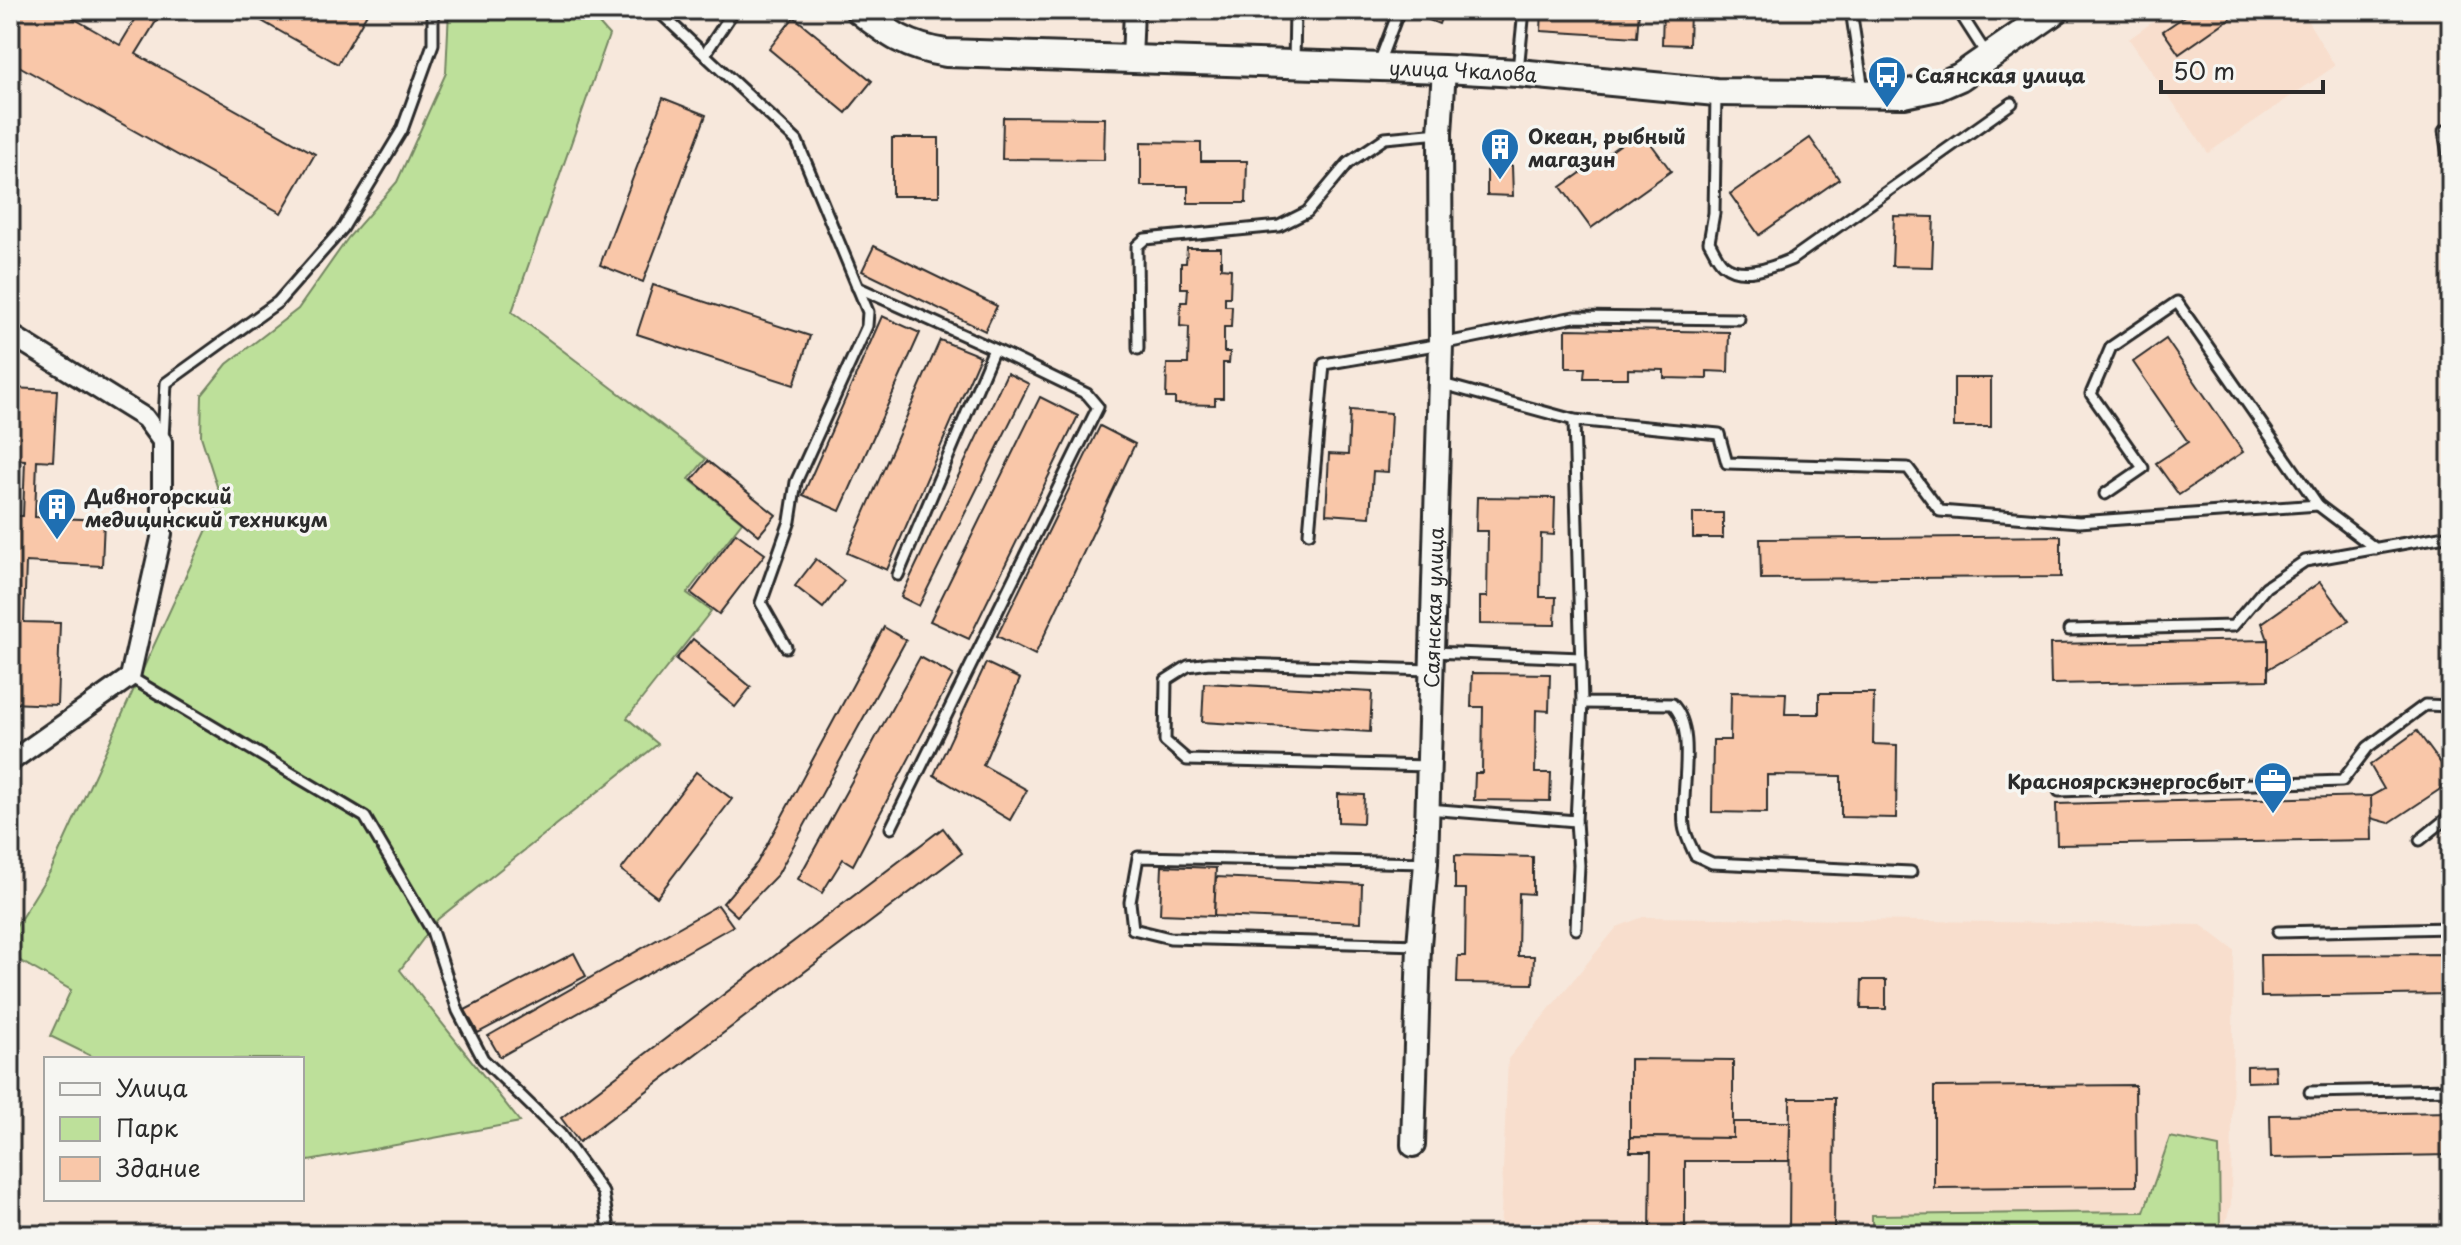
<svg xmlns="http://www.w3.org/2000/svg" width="2461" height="1245" font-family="'Playpen Sans',sans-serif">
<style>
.built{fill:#f8decd}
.green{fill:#bde09a;stroke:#748662;stroke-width:2}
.building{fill:#f9c7a9;stroke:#2b2b2b;stroke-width:2}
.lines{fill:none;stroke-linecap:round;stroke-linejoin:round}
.service-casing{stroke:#2b2b2b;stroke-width:15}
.minor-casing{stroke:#2b2b2b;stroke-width:24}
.tertiary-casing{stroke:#2b2b2b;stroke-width:28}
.secondary-casing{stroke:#2b2b2b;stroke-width:32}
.service{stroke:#f6f6f2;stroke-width:9}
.minor{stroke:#f6f6f2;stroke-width:18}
.tertiary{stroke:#f6f6f2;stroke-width:22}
.secondary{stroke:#f6f6f2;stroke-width:26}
.labels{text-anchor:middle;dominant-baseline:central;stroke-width:7;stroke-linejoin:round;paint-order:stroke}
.street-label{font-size:20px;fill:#2b2b2b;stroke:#f6f6f2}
.poi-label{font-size:20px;font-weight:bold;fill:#2b2b2b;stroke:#f6f6f2;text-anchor:start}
</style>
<rect width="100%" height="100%" fill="#f7e8dc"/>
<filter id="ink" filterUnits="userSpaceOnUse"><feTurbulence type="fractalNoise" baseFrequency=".0125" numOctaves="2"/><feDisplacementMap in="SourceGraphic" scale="16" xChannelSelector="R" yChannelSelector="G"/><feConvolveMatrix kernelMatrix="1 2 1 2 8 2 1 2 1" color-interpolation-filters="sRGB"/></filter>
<g filter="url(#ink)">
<g class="built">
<path d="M 2169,10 L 2301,10 L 2335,66 L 2208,153 L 2129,39 Z"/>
<path d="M 1643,917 L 2201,925 L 2234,950 L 2231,1204 L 2222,1235 L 1500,1235 L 1508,1059 L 1617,927 Z"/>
</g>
<g class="green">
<path d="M 449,10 L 587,10 L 609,35 L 512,312 L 706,459 L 689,479 L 742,522 L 687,593 L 711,611 L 627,718 L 658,744 L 438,919 L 400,970 L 520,1122 L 309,1161 L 302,1158 L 302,1059 L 97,1059 L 50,1036 L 71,990 L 10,955 L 10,936 L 51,870 L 221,499 L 201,436 L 202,395 L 227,364 L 298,309 L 348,238 L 397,182 L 446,73 Z"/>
<path d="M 2170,1137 L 2219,1147 L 2220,1235 L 1872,1235 L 1872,1215 L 2144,1212 Z"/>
</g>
<g class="building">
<path d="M 10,10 L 59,10 L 120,45 L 141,10 L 163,10 L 136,54 L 315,154 L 281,213 L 10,61 Z"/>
<path d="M 242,10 L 369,10 L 338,64 Z"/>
<path d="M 994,10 L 1104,10 L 1103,18 L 994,13 Z"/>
<path d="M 1418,10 L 1444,10 L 1439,24 L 1416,15 Z"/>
<path d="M 1542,10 L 1639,10 L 1637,37 L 1541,31 Z"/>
<path d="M 1663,10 L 1690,10 L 1689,45 L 1662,44 Z"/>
<path d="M 2194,10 L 2242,10 L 2179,54 L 2163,31 Z"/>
<path d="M 794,17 L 872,81 L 846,113 L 769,49 Z"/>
<path d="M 663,98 L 706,115 L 643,282 L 600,265 Z"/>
<path d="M 1003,117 L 1105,118 L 1104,160 L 1002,159 Z"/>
<path d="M 1641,130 L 1671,171 L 1591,228 L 1561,187 Z"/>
<rect x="892" y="138" width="47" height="58"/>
<path d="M 1810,138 L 1839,179 L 1759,235 L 1730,194 Z"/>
<path d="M 1141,142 L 1201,143 L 1201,161 L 1247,161 L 1246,203 L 1188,203 L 1188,186 L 1141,186 Z"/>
<path d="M 1487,166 L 1512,166 L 1513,196 L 1487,195 Z"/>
<path d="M 1894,216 L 1934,217 L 1932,267 L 1892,266 Z"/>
<path d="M 874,246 L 997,306 L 985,331 L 862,271 Z"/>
<path d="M 1187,248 L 1221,248 L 1221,268 L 1231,269 L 1230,297 L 1225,297 L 1225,306 L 1232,306 L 1231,327 L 1224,327 L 1224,352 L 1230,352 L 1229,363 L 1223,363 L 1223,398 L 1215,398 L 1215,405 L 1175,404 L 1175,398 L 1166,398 L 1167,364 L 1188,364 L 1189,327 L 1180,326 L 1181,302 L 1187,302 L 1188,288 L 1181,288 L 1181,263 L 1186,263 Z"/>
<path d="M 653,285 L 810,336 L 794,385 L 637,334 Z"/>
<path d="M 882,316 L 920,333 L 840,511 L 803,495 Z"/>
<path d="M 1566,329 L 1729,332 L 1728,372 L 1707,371 L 1707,379 L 1664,378 L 1664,370 L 1628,369 L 1628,378 L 1584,378 L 1585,368 L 1566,368 Z"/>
<path d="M 2166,339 L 2243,452 L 2179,495 L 2156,463 L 2188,442 L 2133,362 Z"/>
<path d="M 940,340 L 980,356 L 887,570 L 847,553 Z"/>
<path d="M 1007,373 L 1029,384 L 919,606 L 901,597 Z"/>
<rect x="1954" y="378" width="37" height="49"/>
<path d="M 10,388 L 57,390 L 53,461 L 37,460 L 35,517 L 104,520 L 102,566 L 26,562 L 24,622 L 60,623 L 57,705 L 10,703 L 10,621 L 14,562 L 10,562 L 10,516 L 23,516 L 25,460 L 10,459 Z"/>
<path d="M 1040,397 L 1078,416 L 969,639 L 930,621 Z"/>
<path d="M 1350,410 L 1391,413 L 1388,472 L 1373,471 L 1370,517 L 1326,514 L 1329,454 L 1348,455 Z"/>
<path d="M 1100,426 L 1135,444 L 1035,655 L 997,636 Z"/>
<path d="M 708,461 L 776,515 L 759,535 L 692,480 Z"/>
<path d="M 1477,497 L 1555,498 L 1554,535 L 1541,534 L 1540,597 L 1556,597 L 1555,625 L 1480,624 L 1480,597 L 1487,597 L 1488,531 L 1476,531 Z"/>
<rect x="1693" y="513" width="30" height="25"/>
<path d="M 736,533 L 765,554 L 719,614 L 691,593 Z"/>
<path d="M 2061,536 L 2061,577 L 1761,579 L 1760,539 Z"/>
<path d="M 816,559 L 844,581 L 823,608 L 795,586 Z"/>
<path d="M 2320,582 L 2349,621 L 2268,669 L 2268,640 L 2262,623 Z"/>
<path d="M 884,627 L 906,640 L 778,874 L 737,916 L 723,903 L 757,863 Z"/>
<path d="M 693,639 L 751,687 L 735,707 L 676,659 Z"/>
<path d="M 2268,640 L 2268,680 L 2051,684 L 2050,644 Z"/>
<path d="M 920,657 L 953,675 L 853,865 L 843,859 L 822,893 L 798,879 Z"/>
<path d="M 986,663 L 1020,679 L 983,765 L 1027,790 L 1010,820 L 934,775 Z"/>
<path d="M 1472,673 L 1550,674 L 1549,711 L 1536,710 L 1535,773 L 1551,773 L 1550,801 L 1474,800 L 1475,773 L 1482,773 L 1483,707 L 1471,707 Z"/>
<path d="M 1204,683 L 1372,692 L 1370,732 L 1202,722 Z"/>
<path d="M 1731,692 L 1786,693 L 1785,714 L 1819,714 L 1819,693 L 1874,693 L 1873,744 L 1897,745 L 1896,818 L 1841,817 L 1841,776 L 1767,775 L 1767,813 L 1712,812 L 1713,740 L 1730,740 Z"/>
<path d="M 2417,731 L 2451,777 L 2451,782 L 2389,823 L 2371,818 L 2371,796 L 2384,789 L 2370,765 Z"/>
<path d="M 696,772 L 732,799 L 657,897 L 621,870 Z"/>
<path d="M 1338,794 L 1364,795 L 1363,823 L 1338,822 Z"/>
<path d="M 2371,796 L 2372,840 L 2057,845 L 2056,804 Z"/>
<path d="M 943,828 L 962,853 L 579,1142 L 561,1118 Z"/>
<path d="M 1455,855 L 1533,857 L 1533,894 L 1519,893 L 1518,956 L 1534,956 L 1533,984 L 1457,983 L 1458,956 L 1465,956 L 1466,889 L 1455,889 Z"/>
<path d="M 1162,866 L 1216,868 L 1214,916 L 1160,914 Z"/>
<path d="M 1216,877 L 1362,884 L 1361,922 L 1214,916 Z"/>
<path d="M 718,905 L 733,926 L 500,1057 L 488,1036 Z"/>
<path d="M 574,953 L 586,976 L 478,1033 L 465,1010 Z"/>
<path d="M 2451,954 L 2451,994 L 2261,997 L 2260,955 Z"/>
<path d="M 1862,980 L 1886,980 L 1886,1009 L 1861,1009 Z"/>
<path d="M 1630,1059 L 1733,1060 L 1733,1138 L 1630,1137 Z"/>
<path d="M 2275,1065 L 2276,1081 L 2247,1082 L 2247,1066 Z"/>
<path d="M 2135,1085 L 2136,1186 L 1934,1188 L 1934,1087 Z"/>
<path d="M 1790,1098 L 1835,1098 L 1834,1235 L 1789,1235 Z"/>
<path d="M 2451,1112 L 2451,1155 L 2271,1158 L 2270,1115 Z"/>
<path d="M 1733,1122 L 1790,1122 L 1789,1161 L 1685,1161 L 1685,1235 L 1650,1235 L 1651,1152 L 1630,1152 L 1630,1137 L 1733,1138 Z"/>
</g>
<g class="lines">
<g class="service-casing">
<g id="service">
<path d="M 657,10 L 797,141 L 868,312 L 867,326 L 796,482 L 790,521 L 761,603 L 786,647"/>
<path d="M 1851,10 L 1863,90"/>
<path d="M 1958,10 L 1987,55"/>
<path d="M 705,54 L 734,10"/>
<path d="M 1294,63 L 1295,10"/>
<path d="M 1379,63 L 1399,10"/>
<path d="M 1518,70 L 1524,10"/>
<path d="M 1716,95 L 1714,213 L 1709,242 C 1713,248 1717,259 1723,264 C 1741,280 1773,267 1792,259 L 2012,103"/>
<path d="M 2444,131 L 2451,173"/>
<path d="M 857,287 L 994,349 L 898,575"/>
<path d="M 1138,349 L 1137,246 L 1145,239 L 1279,226 L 1307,212 L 1348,163 L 1385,138 L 1440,133"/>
<path d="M 1439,383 L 1574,420 L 1719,434 L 1727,463 L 1908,468 L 1940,511 L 2079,522 L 2318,505"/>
<path d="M 1574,420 L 1582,703 L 1672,704 C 1698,730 1680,791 1684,826 C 1685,835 1691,846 1695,855 L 1712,863 L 1911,872"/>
<path d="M 163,438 L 166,383 L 278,302 L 343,228 L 402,130 L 433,44 L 433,10"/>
<path d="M 2105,494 L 2143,468 L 2091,394 L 2111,347 L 2177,302 L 2318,505 L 2376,549"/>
<path d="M 1309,533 L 1324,364 L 1441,344 L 1574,317 L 1739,319"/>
<path d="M 2069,630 L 2233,626 L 2266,587 L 2305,561 L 2451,535"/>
<path d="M 1432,652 L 1581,658"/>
<path d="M 130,677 L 365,817 L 432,931 L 458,1011 L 483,1059 L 560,1134 L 603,1193 L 610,1235"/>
<path d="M 1429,766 L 1187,760 L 1165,741 L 1166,680 L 1188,666 L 1209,663 L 1430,670"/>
<path d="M 2059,791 L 2342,781 L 2368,747 L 2425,705 L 2451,706"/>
<path d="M 1428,809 L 1576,821 L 1582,703"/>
<path d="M 891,828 C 961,688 1028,547 1098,407 L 1087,394 L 994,349"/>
<path d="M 2420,840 L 2451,815"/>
<path d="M 1576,929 L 1579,865 L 1576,821"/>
<path d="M 2278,932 L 2451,928"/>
<path d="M 1419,945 L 1170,938 L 1133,929 L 1130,902 L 1138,857 L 1426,863"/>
<path d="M 2310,1092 L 2451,1089"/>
</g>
</g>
<g class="minor-casing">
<g id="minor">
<path d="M 1132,60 L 1134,10"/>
<path d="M 10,334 L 145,418 L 162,441 L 162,534 L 130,677 L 10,762"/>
</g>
</g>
<g class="tertiary-casing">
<g id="tertiary">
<path id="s1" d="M 1413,1145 L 1419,945 L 1426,863 L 1432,652 L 1441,344 L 1440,133 L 1444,69"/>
</g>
</g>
<g class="secondary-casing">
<g id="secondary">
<path id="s2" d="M 859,10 C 889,34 907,47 946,53 L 1444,69 L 1518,73 L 1716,92 L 1904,94 L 1937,87 L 1960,77 L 2056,10"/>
</g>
</g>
<use href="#service" class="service"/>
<use href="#minor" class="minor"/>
<use href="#tertiary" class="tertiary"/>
<use href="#secondary" class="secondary"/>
</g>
</g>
<defs>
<g id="bus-pin" transform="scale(2)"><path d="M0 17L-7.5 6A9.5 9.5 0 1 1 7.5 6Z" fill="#1f6fb2" stroke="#f6f6f2"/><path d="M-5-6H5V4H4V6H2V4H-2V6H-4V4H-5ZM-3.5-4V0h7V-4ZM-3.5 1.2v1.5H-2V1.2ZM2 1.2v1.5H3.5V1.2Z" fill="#fff"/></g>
<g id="building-pin" transform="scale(2)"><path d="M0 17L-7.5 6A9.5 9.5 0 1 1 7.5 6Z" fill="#1f6fb2" stroke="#f6f6f2"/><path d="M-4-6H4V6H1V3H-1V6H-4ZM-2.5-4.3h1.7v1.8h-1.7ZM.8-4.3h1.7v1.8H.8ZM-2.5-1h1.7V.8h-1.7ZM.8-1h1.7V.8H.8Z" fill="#fff"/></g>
<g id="office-pin" transform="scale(2)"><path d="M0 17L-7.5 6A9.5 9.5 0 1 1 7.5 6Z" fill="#1f6fb2" stroke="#f6f6f2"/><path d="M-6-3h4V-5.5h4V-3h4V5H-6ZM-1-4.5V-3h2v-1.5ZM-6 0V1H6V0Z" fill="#fff"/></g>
</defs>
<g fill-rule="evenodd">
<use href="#bus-pin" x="1887" y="75"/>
<use href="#building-pin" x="1500" y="147"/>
<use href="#building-pin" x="57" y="507"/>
<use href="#office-pin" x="2273" y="781"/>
</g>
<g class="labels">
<g class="street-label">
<text stroke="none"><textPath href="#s2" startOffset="616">улица Чкалова</textPath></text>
<text stroke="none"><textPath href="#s1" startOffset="538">Саянская улица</textPath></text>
</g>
<g class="poi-label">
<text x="1915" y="75">Саянская улица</text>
<text x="1528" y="136">Океан, рыбный<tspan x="1528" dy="23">магазин</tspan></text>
<text x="85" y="496">Дивногорский<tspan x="85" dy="23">медицинский техникум</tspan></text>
<text x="2245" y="781" text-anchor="end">Красноярскэнергосбыт</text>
</g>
</g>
<rect width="2461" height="1245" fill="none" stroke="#f6f6f2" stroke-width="40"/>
<rect x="20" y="20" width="2421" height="1205" fill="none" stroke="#2b2b2b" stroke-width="3" filter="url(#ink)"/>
<rect x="44" y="1057" width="260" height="144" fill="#f6f6f2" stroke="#a5a5a2" stroke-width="2"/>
<rect x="60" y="1083" width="40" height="12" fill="#f6f6f2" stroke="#a5a5a2" stroke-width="2"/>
<text x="116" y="1097" font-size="24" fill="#2b2b2b">Улица</text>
<rect x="60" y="1117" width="40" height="24" fill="#bde09a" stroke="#a5a5a2" stroke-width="2"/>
<text x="116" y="1137" font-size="24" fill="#2b2b2b">Парк</text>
<rect x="60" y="1157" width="40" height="24" fill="#f9c7a9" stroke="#a5a5a2" stroke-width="2"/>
<text x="116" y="1177" font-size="24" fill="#2b2b2b">Здание</text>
<path d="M2161 80v12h162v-12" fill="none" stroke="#2b2b2b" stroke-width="4"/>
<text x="2173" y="80" font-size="24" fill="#2b2b2b" stroke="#f6f6f2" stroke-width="6" paint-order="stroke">50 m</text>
</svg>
